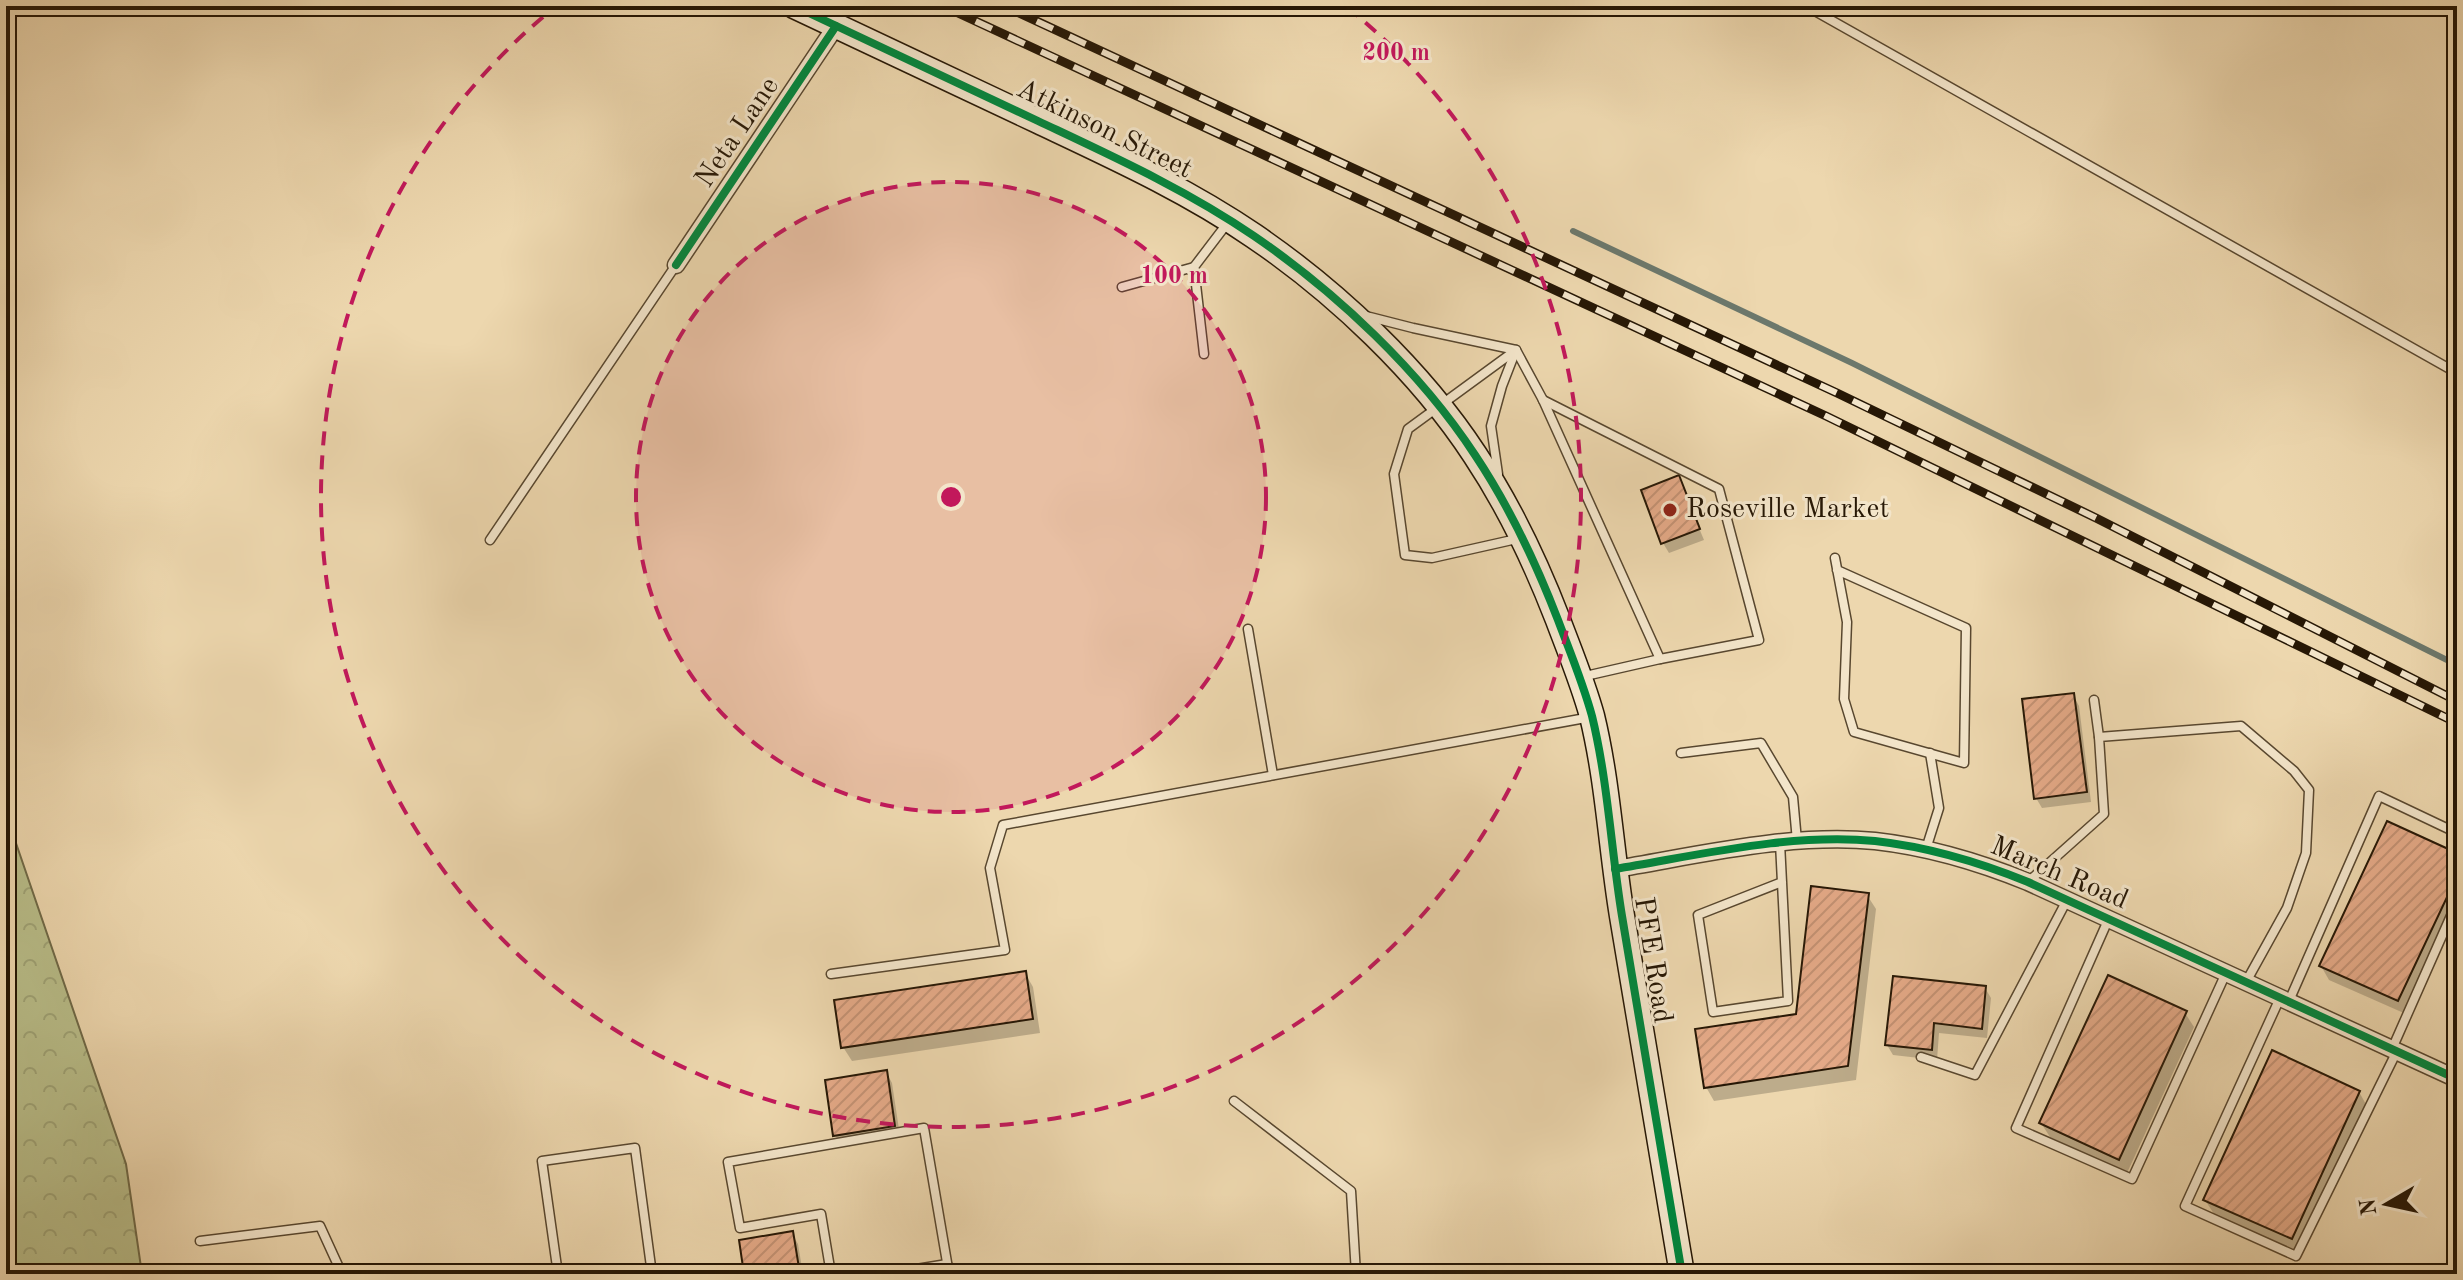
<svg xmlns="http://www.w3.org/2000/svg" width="2463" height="1280" font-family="'Old Standard TT',serif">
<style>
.forest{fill:url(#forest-crowns);stroke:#706a48;stroke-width:2}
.shadow{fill:#0003}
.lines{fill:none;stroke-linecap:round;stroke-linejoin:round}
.stream{stroke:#6c786c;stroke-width:6}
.building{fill:url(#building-hatch);stroke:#261705;stroke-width:2}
.lane-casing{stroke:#58472f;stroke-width:11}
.street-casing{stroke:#58472f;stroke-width:19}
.secondary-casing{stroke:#261705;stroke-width:27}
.lane{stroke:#f3e5ca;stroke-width:8}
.street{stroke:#f3e5ca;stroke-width:16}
.secondary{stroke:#f3e5ca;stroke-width:24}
.rail-casing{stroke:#261705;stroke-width:9}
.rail{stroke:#f3e5ca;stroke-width:6;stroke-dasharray:18;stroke-linecap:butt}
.cycleway-casing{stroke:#f3e5ca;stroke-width:13}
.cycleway{stroke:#00873e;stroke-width:8}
.ring{fill:none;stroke:#c2185b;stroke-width:4;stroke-dasharray:14 10}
.poi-dot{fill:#8f2418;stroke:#f3e5ca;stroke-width:3}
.labels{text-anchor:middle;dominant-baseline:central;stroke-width:6;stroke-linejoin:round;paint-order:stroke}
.street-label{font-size:28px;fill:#261705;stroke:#f3e5ca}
.poi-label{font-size:28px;fill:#261705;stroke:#f3e5ca;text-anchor:start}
.centre{fill:#c2185b;stroke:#f3e5ca;stroke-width:4}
.ring-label{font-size:24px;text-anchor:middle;font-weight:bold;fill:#c2185b;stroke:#f3e5ca;stroke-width:6;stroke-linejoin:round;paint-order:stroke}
</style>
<defs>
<pattern id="forest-crowns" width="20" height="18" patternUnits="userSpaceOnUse" patternTransform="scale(2)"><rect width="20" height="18" fill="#b9be8a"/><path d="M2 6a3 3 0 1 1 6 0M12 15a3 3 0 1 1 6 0" fill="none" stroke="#9fa376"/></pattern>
<pattern id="building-hatch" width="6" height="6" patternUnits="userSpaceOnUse" patternTransform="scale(2)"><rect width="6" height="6" fill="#e5aa88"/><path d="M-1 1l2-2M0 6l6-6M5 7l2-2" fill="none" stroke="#c49274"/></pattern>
</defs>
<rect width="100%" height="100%" fill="#edd7ae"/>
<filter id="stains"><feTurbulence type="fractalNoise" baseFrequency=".0025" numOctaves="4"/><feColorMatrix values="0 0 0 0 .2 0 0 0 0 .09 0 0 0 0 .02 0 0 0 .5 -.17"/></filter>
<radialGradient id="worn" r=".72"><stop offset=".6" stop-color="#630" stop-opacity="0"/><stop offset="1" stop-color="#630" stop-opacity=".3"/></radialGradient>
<path class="forest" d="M 6,814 L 126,1164 L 142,1274 L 6,1274 Z"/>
<g class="shadow">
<path d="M 1678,478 L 1704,540 L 1669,553 L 1663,543 Z"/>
<path d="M 2073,695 L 2079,706 L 2091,802 L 2042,808 L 2036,798 Z"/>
<path d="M 2457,855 L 2457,906 L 2406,1014 L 2329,980 L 2321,966 Z"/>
<path d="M 1867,895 L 1876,909 L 1856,1080 L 1714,1101 L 1706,1087 L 1798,1015 Z"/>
<path d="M 1025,973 L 1033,987 L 1040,1033 L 852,1061 L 843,1047 Z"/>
<path d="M 1985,988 L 1991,998 L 1987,1038 L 1939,1033 L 1937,1060 L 1893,1055 L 1887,1045 Z"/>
<path d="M 2185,1013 L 2194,1027 L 2127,1173 L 2050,1137 L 2041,1123 Z"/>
<path d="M 886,1072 L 892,1083 L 900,1136 L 841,1145 L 835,1135 Z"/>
<path d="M 2359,1092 L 2367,1106 L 2300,1252 L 2214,1214 L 2205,1200 Z"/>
<path d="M 792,1234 L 798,1244 L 803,1274 L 746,1274 Z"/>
</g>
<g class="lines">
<g class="stream">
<path d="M 1573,231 L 1852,363 L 2457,665"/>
<path d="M 6,1258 L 21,1274"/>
</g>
</g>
<g class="building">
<path d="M 1679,475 L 1700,529 L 1661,544 L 1641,490 Z"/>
<path d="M 2074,693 L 2087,792 L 2034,799 L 2022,699 Z"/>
<path d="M 2387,821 L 2457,853 L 2457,876 L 2398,1001 L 2319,966 Z"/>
<path d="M 1811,886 L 1869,893 L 1848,1066 L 1704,1088 L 1695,1029 L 1796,1014 Z"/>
<path d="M 1026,971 L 1033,1019 L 841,1048 L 834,1000 Z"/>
<path d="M 2108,975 L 2187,1011 L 2119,1160 L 2039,1123 Z"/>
<path d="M 1893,976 L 1986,986 L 1982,1029 L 1934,1023 L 1932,1050 L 1885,1045 Z"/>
<path d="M 2272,1050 L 2360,1091 L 2292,1239 L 2203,1200 Z"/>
<path d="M 887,1070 L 895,1126 L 833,1136 L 825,1080 Z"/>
<path d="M 793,1231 L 800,1274 L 744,1274 L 739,1240 Z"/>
</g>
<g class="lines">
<g class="lane-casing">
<g id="lane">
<path d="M 1806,6 L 2457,373"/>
<path d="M 1194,267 L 1204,354"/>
<path d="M 1122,287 L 1194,267 L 1229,221"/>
<path d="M 1366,316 L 1413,328 L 1516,350 L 1502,386 L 1491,426 L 1498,474"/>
<path d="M 1543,400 L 1719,489 L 1759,640 L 1660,659"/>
<path d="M 1521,538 L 1432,558 L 1405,555 L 1394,474 L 1408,429 L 1516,350 L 1543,400 L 1660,659 L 1581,677"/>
<path d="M 490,540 L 676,265"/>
<path d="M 1835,558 L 1847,622 L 1844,699 L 1854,732 L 1964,763 L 1966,628 L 1837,570"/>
<path d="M 1248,629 L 1273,775"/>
<path d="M 2094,700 L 2099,737"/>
<path d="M 1681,753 L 1761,743 L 1793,797 L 1797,841"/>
<path d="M 1780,843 L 1788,1001 L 1713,1012 L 1698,915 L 1782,882"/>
<path d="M 1926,849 L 1939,808 L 1930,753"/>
<path d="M 2029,881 L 2104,814 L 2099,737 L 2241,726 L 2294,771 L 2309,790 L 2306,853 L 2287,908 L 2246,982"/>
<path d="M 2109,918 L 2016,1128 L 2132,1179 L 2226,973"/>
<path d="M 831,974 L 1005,950 L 990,868 L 1003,825 L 1591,717"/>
<path d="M 2280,998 L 2185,1206 L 2296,1256 L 2397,1051"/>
<path d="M 2289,1001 L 2379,796 L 2457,833"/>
<path d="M 2392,1049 L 2457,902"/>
<path d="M 1921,1057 L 1975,1075 L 2067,900"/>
<path d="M 1234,1101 L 1351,1191 L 1356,1274"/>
<path d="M 200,1241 L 320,1226 L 342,1274"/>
<path d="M 558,1274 L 542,1161 L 635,1148 L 652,1274"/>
<path d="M 831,1274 L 821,1214 L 740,1228 L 728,1162 L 924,1128 L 949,1274"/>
<path d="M 886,1274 L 947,1264"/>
</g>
</g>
<g class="street-casing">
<g id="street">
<path d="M 676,265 L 836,26"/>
<path d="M 1615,869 C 1700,855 1789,833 1875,841 C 1929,847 1979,862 2028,882 L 2457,1079"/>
</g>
</g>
<g class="secondary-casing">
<path id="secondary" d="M 794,6 C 875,44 957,83 1038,121 C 1112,156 1187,190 1254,236 C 1336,292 1420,371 1475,455 C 1509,506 1536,563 1558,620 C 1570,652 1583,683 1592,716 C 1608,782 1611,849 1622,916 C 1642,1035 1662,1155 1682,1274"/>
</g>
<use href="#lane" class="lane"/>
<use href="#street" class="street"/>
<use href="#secondary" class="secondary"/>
<g class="rail-casing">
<g id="rail">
<path d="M 943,6 L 1826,416 L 2457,723"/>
<path d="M 1004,6 L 1837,393 L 2096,518 L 2457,701"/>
</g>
</g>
<use href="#rail" class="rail"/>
<g class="cycleway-casing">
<g id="cycleway">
<path d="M 794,6 C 875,44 957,83 1038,121 C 1112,156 1187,190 1254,236 C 1336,292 1420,371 1475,455 C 1509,506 1536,563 1558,620 C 1570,652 1583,683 1592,716 C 1608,782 1611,849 1622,916 C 1642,1035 1662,1155 1682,1274"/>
<path d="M 676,265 L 836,26"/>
<path d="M 1615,869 C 1700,855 1789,833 1875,841 C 1929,847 1979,862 2028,882 L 2457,1079"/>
</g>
</g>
<use href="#cycleway" class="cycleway"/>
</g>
<circle cx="951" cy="497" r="315" fill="#c2185b" fill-opacity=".12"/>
<g class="ring">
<circle cx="951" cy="497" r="315"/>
<path d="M1347 7A630 630 0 1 1 555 7"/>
</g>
<circle class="poi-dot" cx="1670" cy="510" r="8"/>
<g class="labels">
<g class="street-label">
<text transform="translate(1104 130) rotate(26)">Atkinson Street</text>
<text transform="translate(738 133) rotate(-56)">Neta Lane</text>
<text transform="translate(2059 874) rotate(23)">March Road</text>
<text transform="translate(1652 960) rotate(81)">PFE Road</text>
</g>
<g class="poi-label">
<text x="1686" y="510">Roseville Market</text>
</g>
</g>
<circle cx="951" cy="497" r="12" class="centre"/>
<g class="ring-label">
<text x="1396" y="60">200 m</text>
<text x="1174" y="283">100 m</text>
</g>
<rect width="2463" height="1280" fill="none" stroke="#edd7ae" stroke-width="32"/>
<rect x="8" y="8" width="2447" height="1264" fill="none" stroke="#261705" stroke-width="4"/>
<rect x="16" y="16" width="2431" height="1248" fill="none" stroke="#261705" stroke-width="2"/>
<g transform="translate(2387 1204) rotate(261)" stroke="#f3e5ca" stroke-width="6" paint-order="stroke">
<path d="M0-6L14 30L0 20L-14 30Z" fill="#261705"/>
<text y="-12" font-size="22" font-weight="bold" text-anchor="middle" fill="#261705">N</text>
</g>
<rect width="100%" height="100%" filter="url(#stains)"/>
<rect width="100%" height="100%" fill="url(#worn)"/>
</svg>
